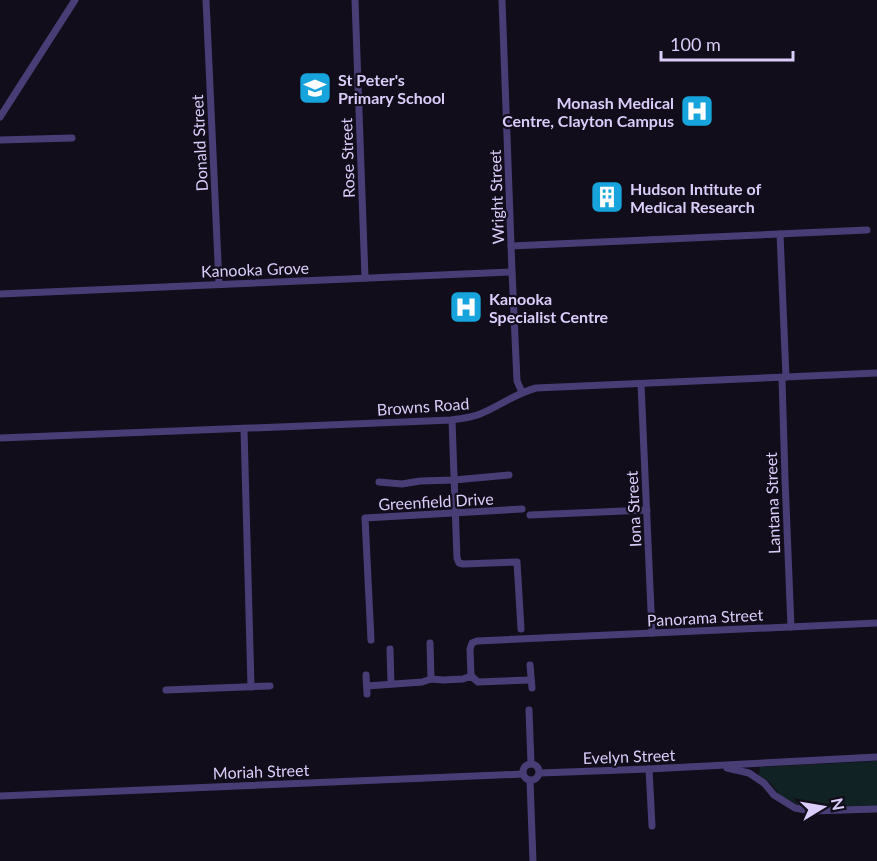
<svg xmlns="http://www.w3.org/2000/svg" width="877" height="861" font-family="Lato,sans-serif">
<style>
.green{fill:#112225}
.lines{fill:none;stroke-linecap:round;stroke-linejoin:round}
.street{stroke:#493d76;stroke-width:7}
.labels{text-anchor:middle;dominant-baseline:central;stroke-width:4.5;stroke-linejoin:round;paint-order:stroke}
.poi-label{font-size:16px;font-weight:bold;fill:#dacdfa;stroke:#120d1b;text-anchor:start}
.street-label{font-size:16px;fill:#dacdfa;stroke:#120d1b}
</style>
<rect width="100%" height="100%" fill="#120d1b"/>
<path class="green" d="M 877,761 L 877,808 L 815,810 L 800,806 L 780,795 L 770,783 L 759,775 L 760,767 Z"/>
<g class="lines">
<g class="street">
<path d="M 206,0 L 219,284"/>
<path d="M 355,0 L 365,278"/>
<path d="M 502,0 L 512,272 L 517,381 L 522,392"/>
<path d="M 0,117 L 75,0"/>
<path d="M 0,140 L 72,138"/>
<path d="M 780,234 L 786,377"/>
<path d="M 511,246 L 867,230"/>
<path d="M 0,294 L 512,272"/>
<path d="M 782,378 L 785,479 L 791,627"/>
<path d="M 641,384 L 652,633"/>
<path d="M 452,420 L 457,558 L 459,563 L 463,564 L 517,562 L 521,629"/>
<path d="M 244,429 L 251,687"/>
<path d="M 0,438 L 452,420 C 461,418 471,418 480,414 C 500,406 514,394 536,388 L 877,373"/>
<path d="M 379,482 L 402,484 L 420,481 L 454,480 L 509,475"/>
<path d="M 530,515 L 647,510"/>
<path d="M 371,640 L 365,518 L 522,509"/>
<path d="M 430,643 L 431,679"/>
<path d="M 390,649 L 391,684"/>
<path d="M 530,665 L 532,688"/>
<path d="M 366,675 L 367,694"/>
<path d="M 471,676 L 470,649 L 472,643 L 477,641 L 877,623"/>
<path d="M 367,686 L 422,682 L 431,679 L 443,680 L 463,679 L 471,676 L 478,682 L 531,680"/>
<path d="M 166,690 L 270,686"/>
<path d="M 529,710 L 531,764"/>
<circle cx="531" cy="772" r="8"/>
<path d="M 727,768 L 749,773 L 764,783 L 774,795 L 795,808 L 811,811 L 877,809"/>
<path d="M 649,769 L 652,826"/>
<path d="M 540,773 L 649,769 L 877,757"/>
<path d="M 530,781 L 533,861"/>
<path d="M 0,796 L 523,774"/>
</g>
</g>
<defs>
<g id="school-square" transform="scale(1.725)"><rect x="-9" y="-9" width="18" height="18" rx="4" fill="#17a4dc" stroke="#120d1b"/><path d="M0-5L7-2L0 1L-7-2ZM-4 1L0 2.5L4 1V4Q0 6-4 4Z" fill="#fff"/></g>
<g id="hospital-square" transform="scale(1.725)"><rect x="-9" y="-9" width="18" height="18" rx="4" fill="#17a4dc" stroke="#120d1b"/><path d="M-5-5h3v3.5h4V-5h3V5h-3V1.5h-4V5h-3Z" fill="#fff"/></g>
<g id="building-square" transform="scale(1.725)"><rect x="-9" y="-9" width="18" height="18" rx="4" fill="#17a4dc" stroke="#120d1b"/><path d="M-4-6H4V6H1V3H-1V6H-4ZM-2.5-4.3h1.7v1.8h-1.7ZM.8-4.3h1.7v1.8H.8ZM-2.5-1h1.7V.8h-1.7ZM.8-1h1.7V.8H.8Z" fill="#fff"/></g>
</defs>
<g fill-rule="evenodd">
<use href="#school-square" x="315" y="88"/>
<use href="#hospital-square" x="697" y="111"/>
<use href="#building-square" x="607" y="197"/>
<use href="#hospital-square" x="466" y="307"/>
</g>
<g class="labels">
<g class="poi-label">
<text x="338" y="79">St Peter's<tspan x="338" dy="18">Primary School</tspan></text>
<text x="674" y="102" text-anchor="end">Monash Medical<tspan x="674" dy="18">Centre, Clayton Campus</tspan></text>
<text x="630" y="188">Hudson Intitute of<tspan x="630" dy="18">Medical Research</tspan></text>
<text x="489" y="298">Kanooka<tspan x="489" dy="18">Specialist Centre</tspan></text>
</g>
<g class="street-label">
<text transform="translate(199 143) rotate(-93)">Donald Street</text>
<text transform="translate(347 158) rotate(-92)">Rose Street</text>
<text transform="translate(496 197) rotate(-92)">Wright Street</text>
<text transform="translate(255 269) rotate(-2)">Kanooka Grove</text>
<text transform="translate(423 406) rotate(-4)">Browns Road</text>
<text transform="translate(436 501) rotate(-3)">Greenfield Drive</text>
<text transform="translate(772 503) rotate(-92)">Lantana Street</text>
<text transform="translate(633 509) rotate(-93)">Iona Street</text>
<text transform="translate(705 617) rotate(-3)">Panorama Street</text>
<text transform="translate(629 756) rotate(-2)">Evelyn Street</text>
<text transform="translate(261 771) rotate(-2)">Moriah Street</text>
</g>
</g>
<g transform="translate(823 807) rotate(79)" stroke="#120d1b" stroke-width="4.5" paint-order="stroke">
<path d="M0-4.5L10 22L0 15L-10 22Z" fill="#dacdfa"/>
<text y="-9" font-size="16" font-weight="bold" text-anchor="middle" fill="#dacdfa">N</text>
</g>
<path d="M661 51v9h132v-9" fill="none" stroke="#dacdfa" stroke-width="3"/>
<text x="670" y="51" font-size="18" fill="#dacdfa" stroke="#120d1b" stroke-width="4.5" paint-order="stroke">100 m</text>
</svg>
